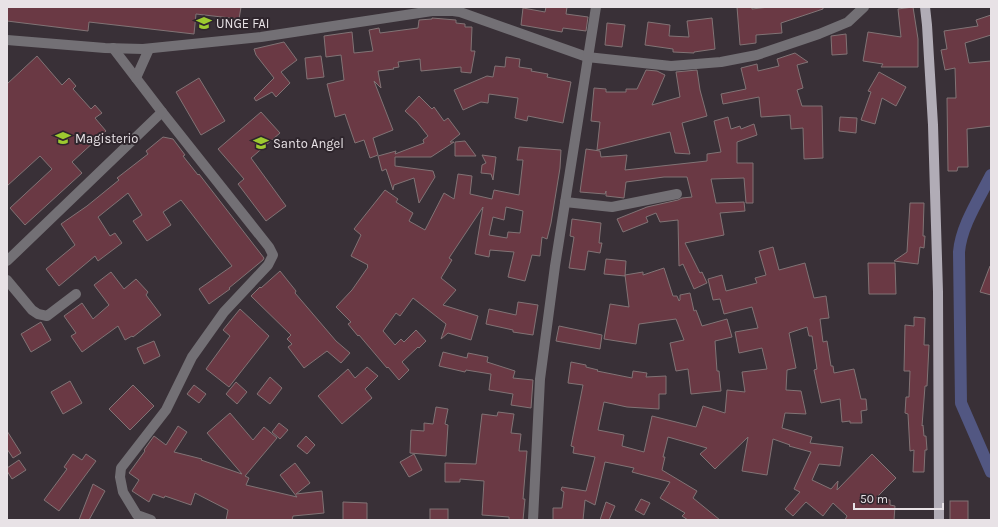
<svg xmlns="http://www.w3.org/2000/svg" width="998" height="527" font-family="Karla,sans-serif">
<style>
.lines{fill:none;stroke-linecap:round;stroke-linejoin:round}
.canal{stroke:#525782;stroke-width:12}
.building{fill:#6a3944;stroke:#817375;fill-rule:evenodd}
.minor{stroke:#737075;stroke-width:10}
.major{stroke:#b1acb6;stroke-width:10}
.labels{text-anchor:middle;dominant-baseline:central;stroke-width:4;stroke-linejoin:round;paint-order:stroke}
.poi-label{font-size:13px;fill:#e8e2e6;stroke:#2f262d;text-anchor:start}
</style>
<rect width="100%" height="100%" fill="#393037"/>
<g class="lines">
<path class="canal" d="M 991,175 C 979,199 961,226 959,252 L 961,403 L 991,472"/>
</g>
<g class="building">
<path d="M 7,7 L 241,7 L 239,19 L 196,14 L 194,34 L 89,22 L 88,31 L 7,21 Z"/>
<path d="M 546,7 L 567,7 L 566,14 L 588,17 L 586,31 L 563,28 L 562,32 L 521,25 L 523,8 L 545,12 Z"/>
<path d="M 737,7 L 752,7 L 752,9 L 769,7 L 823,7 L 823,9 L 781,23 L 782,33 L 756,35 L 756,43 L 740,45 Z"/>
<path d="M 913,7 L 918,39 L 918,67 L 881,67 L 883,64 L 863,61 L 868,32 L 901,37 L 898,9 Z"/>
<path d="M 991,15 L 991,35 L 965,43 L 969,63 L 991,61 L 991,126 L 967,129 L 968,167 L 958,167 L 957,171 L 948,171 L 947,98 L 956,98 L 955,68 L 945,70 L 941,50 L 947,49 L 944,31 L 978,26 L 976,20 Z"/>
<path d="M 432,18 L 456,20 L 456,23 L 465,24 L 465,27 L 472,27 L 471,51 L 475,51 L 471,73 L 461,72 L 461,67 L 421,71 L 420,59 L 398,62 L 399,67 L 393,68 L 394,69 L 378,71 L 381,88 L 374,81 L 393,130 L 373,138 L 378,155 L 370,158 L 364,140 L 355,143 L 345,114 L 335,117 L 327,84 L 344,80 L 341,55 L 326,57 L 324,36 L 352,32 L 354,53 L 373,51 L 369,30 L 379,28 L 380,33 L 418,28 L 419,20 L 432,19 Z"/>
<path d="M 712,18 L 715,49 L 694,52 L 694,53 L 673,52 L 673,49 L 645,45 L 648,22 L 670,25 L 669,36 L 689,37 L 687,21 Z"/>
<path d="M 607,23 L 625,25 L 622,47 L 605,45 Z"/>
<path d="M 846,34 L 847,54 L 832,55 L 831,36 Z"/>
<path d="M 284,42 L 297,60 L 281,72 L 290,83 L 276,97 L 272,92 L 256,101 L 254,98 L 274,78 L 256,55 L 254,49 Z"/>
<path d="M 795,53 L 808,62 L 797,65 L 803,88 L 797,90 L 802,106 L 822,106 L 823,158 L 804,159 L 803,128 L 791,129 L 790,115 L 761,117 L 759,97 L 723,104 L 721,94 L 746,89 L 741,68 L 757,64 L 758,71 L 779,66 L 777,59 Z"/>
<path d="M 37,56 L 62,85 L 69,78 L 76,86 L 73,89 L 91,109 L 95,105 L 102,113 L 95,118 L 106,131 L 72,162 L 82,173 L 25,225 L 10,208 L 52,169 L 40,156 L 7,186 L 7,84 Z"/>
<path d="M 321,56 L 324,77 L 307,79 L 305,58 Z"/>
<path d="M 506,57 L 520,59 L 519,67 L 532,69 L 531,71 L 548,74 L 547,77 L 571,82 L 563,123 L 528,116 L 527,121 L 515,118 L 518,98 L 489,94 L 488,103 L 481,102 L 463,110 L 454,90 L 487,76 L 493,77 L 495,66 L 505,67 Z"/>
<path d="M 646,70 L 657,71 L 665,75 L 652,105 L 680,97 L 676,72 L 697,70 L 700,90 L 707,116 L 682,123 L 690,154 L 675,153 L 670,132 L 597,150 L 600,122 L 591,121 L 594,88 L 606,89 L 606,92 L 626,92 L 626,89 L 637,89 Z"/>
<path d="M 879,72 L 906,87 L 896,106 L 882,98 L 875,124 L 861,120 L 871,92 L 868,91 Z"/>
<path d="M 199,78 L 225,121 L 201,135 L 176,92 Z"/>
<path d="M 419,96 L 432,109 L 434,107 L 444,121 L 448,118 L 460,134 L 450,142 L 454,142 L 431,157 L 395,157 L 395,166 L 433,171 L 435,177 L 419,203 L 414,178 L 394,185 L 393,190 L 386,169 L 382,171 L 378,156 L 396,151 L 395,154 L 424,143 L 423,140 L 428,136 L 417,122 L 405,111 Z"/>
<path d="M 261,112 L 280,133 L 251,158 L 286,206 L 266,221 L 238,184 L 244,179 L 218,149 Z"/>
<path d="M 728,117 L 731,129 L 740,126 L 741,129 L 754,124 L 757,135 L 737,142 L 737,163 L 753,163 L 753,203 L 746,203 L 744,178 L 711,179 L 716,203 L 744,202 L 745,211 L 720,213 L 724,235 L 685,243 L 700,273 L 702,272 L 707,283 L 694,289 L 683,264 L 679,266 L 678,220 L 660,222 L 656,213 L 646,217 L 648,222 L 623,232 L 617,219 L 647,207 L 678,200 L 682,198 L 692,197 L 687,177 L 664,177 L 626,182 L 624,198 L 606,196 L 606,191 L 605,194 L 580,192 L 586,149 L 600,151 L 601,157 L 627,155 L 625,170 L 707,161 L 707,154 L 721,152 L 714,121 Z"/>
<path d="M 840,117 L 857,118 L 856,133 L 839,131 Z"/>
<path d="M 163,137 L 173,139 L 185,155 L 183,156 L 198,175 L 199,174 L 264,258 L 263,260 L 229,288 L 230,289 L 209,304 L 199,289 L 232,266 L 181,200 L 163,212 L 171,225 L 147,241 L 133,221 L 142,215 L 128,193 L 98,217 L 110,236 L 115,233 L 122,243 L 98,261 L 95,256 L 59,286 L 46,269 L 75,245 L 61,224 L 87,206 L 119,180 L 117,178 L 148,154 L 146,151 Z"/>
<path d="M 465,141 L 476,156 L 455,156 L 455,142 Z"/>
<path d="M 519,147 L 561,150 L 560,168 L 551,223 L 547,239 L 542,237 L 540,256 L 532,255 L 525,281 L 508,277 L 514,252 L 490,250 L 489,257 L 475,254 L 483,207 L 449,258 L 452,260 L 441,278 L 456,290 L 443,305 L 478,316 L 471,340 L 448,333 L 441,339 L 446,324 L 413,298 L 400,316 L 396,313 L 383,331 L 395,345 L 401,339 L 404,342 L 416,330 L 426,341 L 419,348 L 418,347 L 402,362 L 409,370 L 399,380 L 388,367 L 387,368 L 359,335 L 358,336 L 348,324 L 351,322 L 336,307 L 352,290 L 368,267 L 367,266 L 368,265 L 351,256 L 361,235 L 354,229 L 385,190 L 398,199 L 396,202 L 413,213 L 409,221 L 425,230 L 444,193 L 454,199 L 458,174 L 472,176 L 470,194 L 492,199 L 494,190 L 519,195 L 523,160 L 517,160 ZM 506,207 L 523,211 L 520,233 L 508,232 L 507,238 L 489,235 L 493,217 L 504,220 Z"/>
<path d="M 482,155 L 496,157 L 493,180 L 491,174 L 481,173 L 482,165 L 486,163 Z"/>
<path d="M 910,203 L 924,203 L 923,236 L 925,236 L 924,248 L 920,247 L 918,264 L 894,261 L 907,252 Z"/>
<path d="M 572,219 L 601,223 L 599,243 L 602,243 L 600,253 L 588,251 L 585,270 L 569,268 L 574,237 L 570,236 Z"/>
<path d="M 773,247 L 779,270 L 805,263 L 814,298 L 826,296 L 829,318 L 820,319 L 823,342 L 827,341 L 831,366 L 833,366 L 834,373 L 854,369 L 861,399 L 866,399 L 867,410 L 861,411 L 862,423 L 850,423 L 850,421 L 842,422 L 840,399 L 821,403 L 814,370 L 817,369 L 812,336 L 809,336 L 807,327 L 789,333 L 796,368 L 787,370 L 786,390 L 801,391 L 806,414 L 785,413 L 782,428 L 812,437 L 810,443 L 843,447 L 840,466 L 819,464 L 812,480 L 831,489 L 838,481 L 837,490 L 872,454 L 896,478 L 876,498 L 890,500 L 890,505 L 895,506 L 894,520 L 845,520 L 847,516 L 833,503 L 823,516 L 806,502 L 793,516 L 785,509 L 800,492 L 794,489 L 811,452 L 789,446 L 790,445 L 773,439 L 767,475 L 742,471 L 748,437 L 715,469 L 700,454 L 707,448 L 668,437 L 663,457 L 665,457 L 662,470 L 697,491 L 693,498 L 720,520 L 688,520 L 682,516 L 685,513 L 660,498 L 670,482 L 632,472 L 634,468 L 605,462 L 595,505 L 585,500 L 583,520 L 553,520 L 553,508 L 562,508 L 564,492 L 561,490 L 562,487 L 586,491 L 595,457 L 573,453 L 574,447 L 571,446 L 583,385 L 568,383 L 571,362 L 586,365 L 586,367 L 598,370 L 597,371 L 632,378 L 633,371 L 647,373 L 646,377 L 666,376 L 666,394 L 659,394 L 659,409 L 627,407 L 604,402 L 598,430 L 624,435 L 622,446 L 644,452 L 652,416 L 696,427 L 703,406 L 725,413 L 727,390 L 745,392 L 742,372 L 767,369 L 762,348 L 739,353 L 735,332 L 758,328 L 752,307 L 724,314 L 720,299 L 713,300 L 708,279 L 722,275 L 726,291 L 757,283 L 755,278 L 766,275 L 759,251 Z"/>
<path d="M 606,259 L 626,261 L 625,276 L 604,274 Z"/>
<path d="M 868,263 L 895,263 L 896,294 L 869,294 Z"/>
<path d="M 990,266 L 991,266 L 991,295 L 980,292 Z"/>
<path d="M 664,268 L 673,296 L 677,296 L 679,301 L 680,300 L 680,295 L 690,293 L 694,311 L 696,310 L 702,326 L 727,319 L 732,337 L 715,341 L 717,371 L 719,371 L 721,391 L 691,394 L 688,369 L 676,371 L 670,343 L 684,340 L 676,319 L 639,324 L 636,344 L 604,339 L 610,304 L 629,307 L 625,275 L 643,272 L 643,275 Z"/>
<path d="M 280,271 L 296,291 L 295,293 L 336,341 L 350,353 L 341,363 L 327,351 L 304,368 L 288,347 L 292,344 L 287,339 L 291,335 L 251,296 L 260,287 L 261,288 Z"/>
<path d="M 111,272 L 124,289 L 136,279 L 148,292 L 146,295 L 161,315 L 133,337 L 132,336 L 125,340 L 118,326 L 82,352 L 71,336 L 76,333 L 64,316 L 82,303 L 93,319 L 109,305 L 94,285 Z"/>
<path d="M 518,302 L 538,305 L 533,335 L 513,332 L 513,330 L 486,324 L 489,309 L 516,315 Z"/>
<path d="M 240,309 L 269,336 L 229,387 L 206,369 L 230,336 L 223,330 Z"/>
<path d="M 914,317 L 925,318 L 924,345 L 929,345 L 927,386 L 925,386 L 922,426 L 923,425 L 924,436 L 926,436 L 927,450 L 925,450 L 924,472 L 913,472 L 914,450 L 910,451 L 908,414 L 905,413 L 906,397 L 909,397 L 910,371 L 904,371 L 905,325 L 914,326 Z"/>
<path d="M 41,322 L 51,340 L 31,352 L 21,334 Z"/>
<path d="M 559,326 L 602,335 L 600,349 L 556,341 Z"/>
<path d="M 154,341 L 160,356 L 144,364 L 137,348 Z"/>
<path d="M 443,352 L 467,358 L 468,353 L 488,357 L 487,362 L 515,371 L 513,378 L 533,380 L 531,408 L 511,405 L 513,394 L 489,390 L 491,374 L 466,370 L 465,372 L 439,366 Z"/>
<path d="M 367,367 L 378,376 L 365,389 L 372,398 L 342,424 L 318,396 L 348,369 L 355,378 Z"/>
<path d="M 270,377 L 282,388 L 270,404 L 257,394 Z"/>
<path d="M 70,381 L 82,403 L 63,414 L 51,392 Z"/>
<path d="M 236,382 L 247,392 L 237,404 L 226,394 Z"/>
<path d="M 133,385 L 154,406 L 130,430 L 109,409 Z"/>
<path d="M 194,385 L 206,394 L 199,403 L 187,394 Z"/>
<path d="M 436,407 L 448,409 L 445,424 L 448,425 L 446,456 L 410,453 L 411,430 L 424,431 L 424,423 L 433,424 Z"/>
<path d="M 498,412 L 514,414 L 511,433 L 521,434 L 519,451 L 527,451 L 523,499 L 525,499 L 523,520 L 509,520 L 509,517 L 482,515 L 484,481 L 460,479 L 460,482 L 445,482 L 445,463 L 476,464 L 482,414 L 497,416 Z"/>
<path d="M 230,413 L 253,440 L 264,427 L 277,438 L 245,476 L 249,478 L 246,485 L 297,497 L 280,475 L 295,463 L 310,483 L 296,494 L 322,491 L 324,513 L 293,516 L 292,520 L 226,520 L 228,510 L 195,493 L 191,505 L 165,496 L 164,498 L 153,494 L 149,502 L 132,491 L 139,480 L 129,473 L 145,451 L 144,450 L 154,436 L 166,445 L 178,426 L 187,432 L 174,452 L 202,459 L 201,460 L 242,474 L 207,433 Z"/>
<path d="M 279,423 L 288,430 L 280,439 L 272,432 Z"/>
<path d="M 7,431 L 21,453 L 13,458 L 7,449 Z"/>
<path d="M 306,436 L 315,445 L 307,454 L 297,446 Z"/>
<path d="M 73,454 L 82,460 L 86,454 L 96,461 L 59,511 L 44,500 L 67,469 L 64,467 Z"/>
<path d="M 414,454 L 422,470 L 409,477 L 400,462 Z"/>
<path d="M 19,460 L 26,470 L 12,479 L 7,471 L 7,468 Z"/>
<path d="M 93,484 L 105,491 L 89,520 L 79,520 Z"/>
<path d="M 641,499 L 650,503 L 644,515 L 635,510 Z"/>
<rect x="950" y="501" width="18" height="19"/>
<path d="M 343,502 L 367,503 L 367,520 L 343,520 Z"/>
<path d="M 606,502 L 615,506 L 609,520 L 600,520 Z"/>
<rect x="430" y="509" width="18" height="11"/>
</g>
<g class="lines">
<g class="minor">
<path d="M 7,40 L 105,48 L 143,49 L 261,37 L 432,11 L 453,11 L 460,12 L 587,57 L 671,66 L 721,62 L 757,55 L 819,34 L 848,22 L 864,7"/>
<path d="M 113,48 L 162,112 L 269,247 L 273,255 L 268,265 L 224,312 L 192,357 L 166,410 L 121,468 L 120,477 L 123,492 L 137,515 L 151,520"/>
<path d="M 136,78 L 149,49"/>
<path d="M 565,202 L 612,207 L 677,194"/>
<path d="M 7,261 L 162,112"/>
<path d="M 7,280 L 32,310 L 38,314 L 47,316 L 76,294"/>
<path d="M 533,520 L 540,379 L 555,266 L 596,7"/>
</g>
<path class="major" d="M 925,7 L 927,25 L 933,125 L 938,292 L 939,520"/>
</g>
<defs>
<g id="school-bare" transform="scale(1.2)"><path d="M0-5L7-2L0 1L-7-2ZM-4 1L0 2.5L4 1V4Q0 6-4 4Z" fill="#9dca30" stroke="#2f262d" stroke-width="2.5" paint-order="stroke"/></g>
</defs>
<g fill-rule="evenodd">
<use href="#school-bare" x="204" y="23"/>
<use href="#school-bare" x="63" y="138"/>
<use href="#school-bare" x="261" y="143"/>
</g>
<g class="labels">
<g class="poi-label">
<text x="216" y="23">UNGE FAI</text>
<text x="75" y="138">Magisterio</text>
<text x="273" y="143">Santo Angel</text>
</g>
</g>
<rect width="998" height="527" fill="none" stroke="#e8e2e6" stroke-width="16"/>
<path d="M854 503v6h89v-6" fill="none" stroke="#e8e2e6" stroke-width="2"/>
<text x="860" y="503" font-size="12" fill="#e8e2e6" stroke="#2f262d" stroke-width="3" paint-order="stroke">50 m</text>
</svg>
